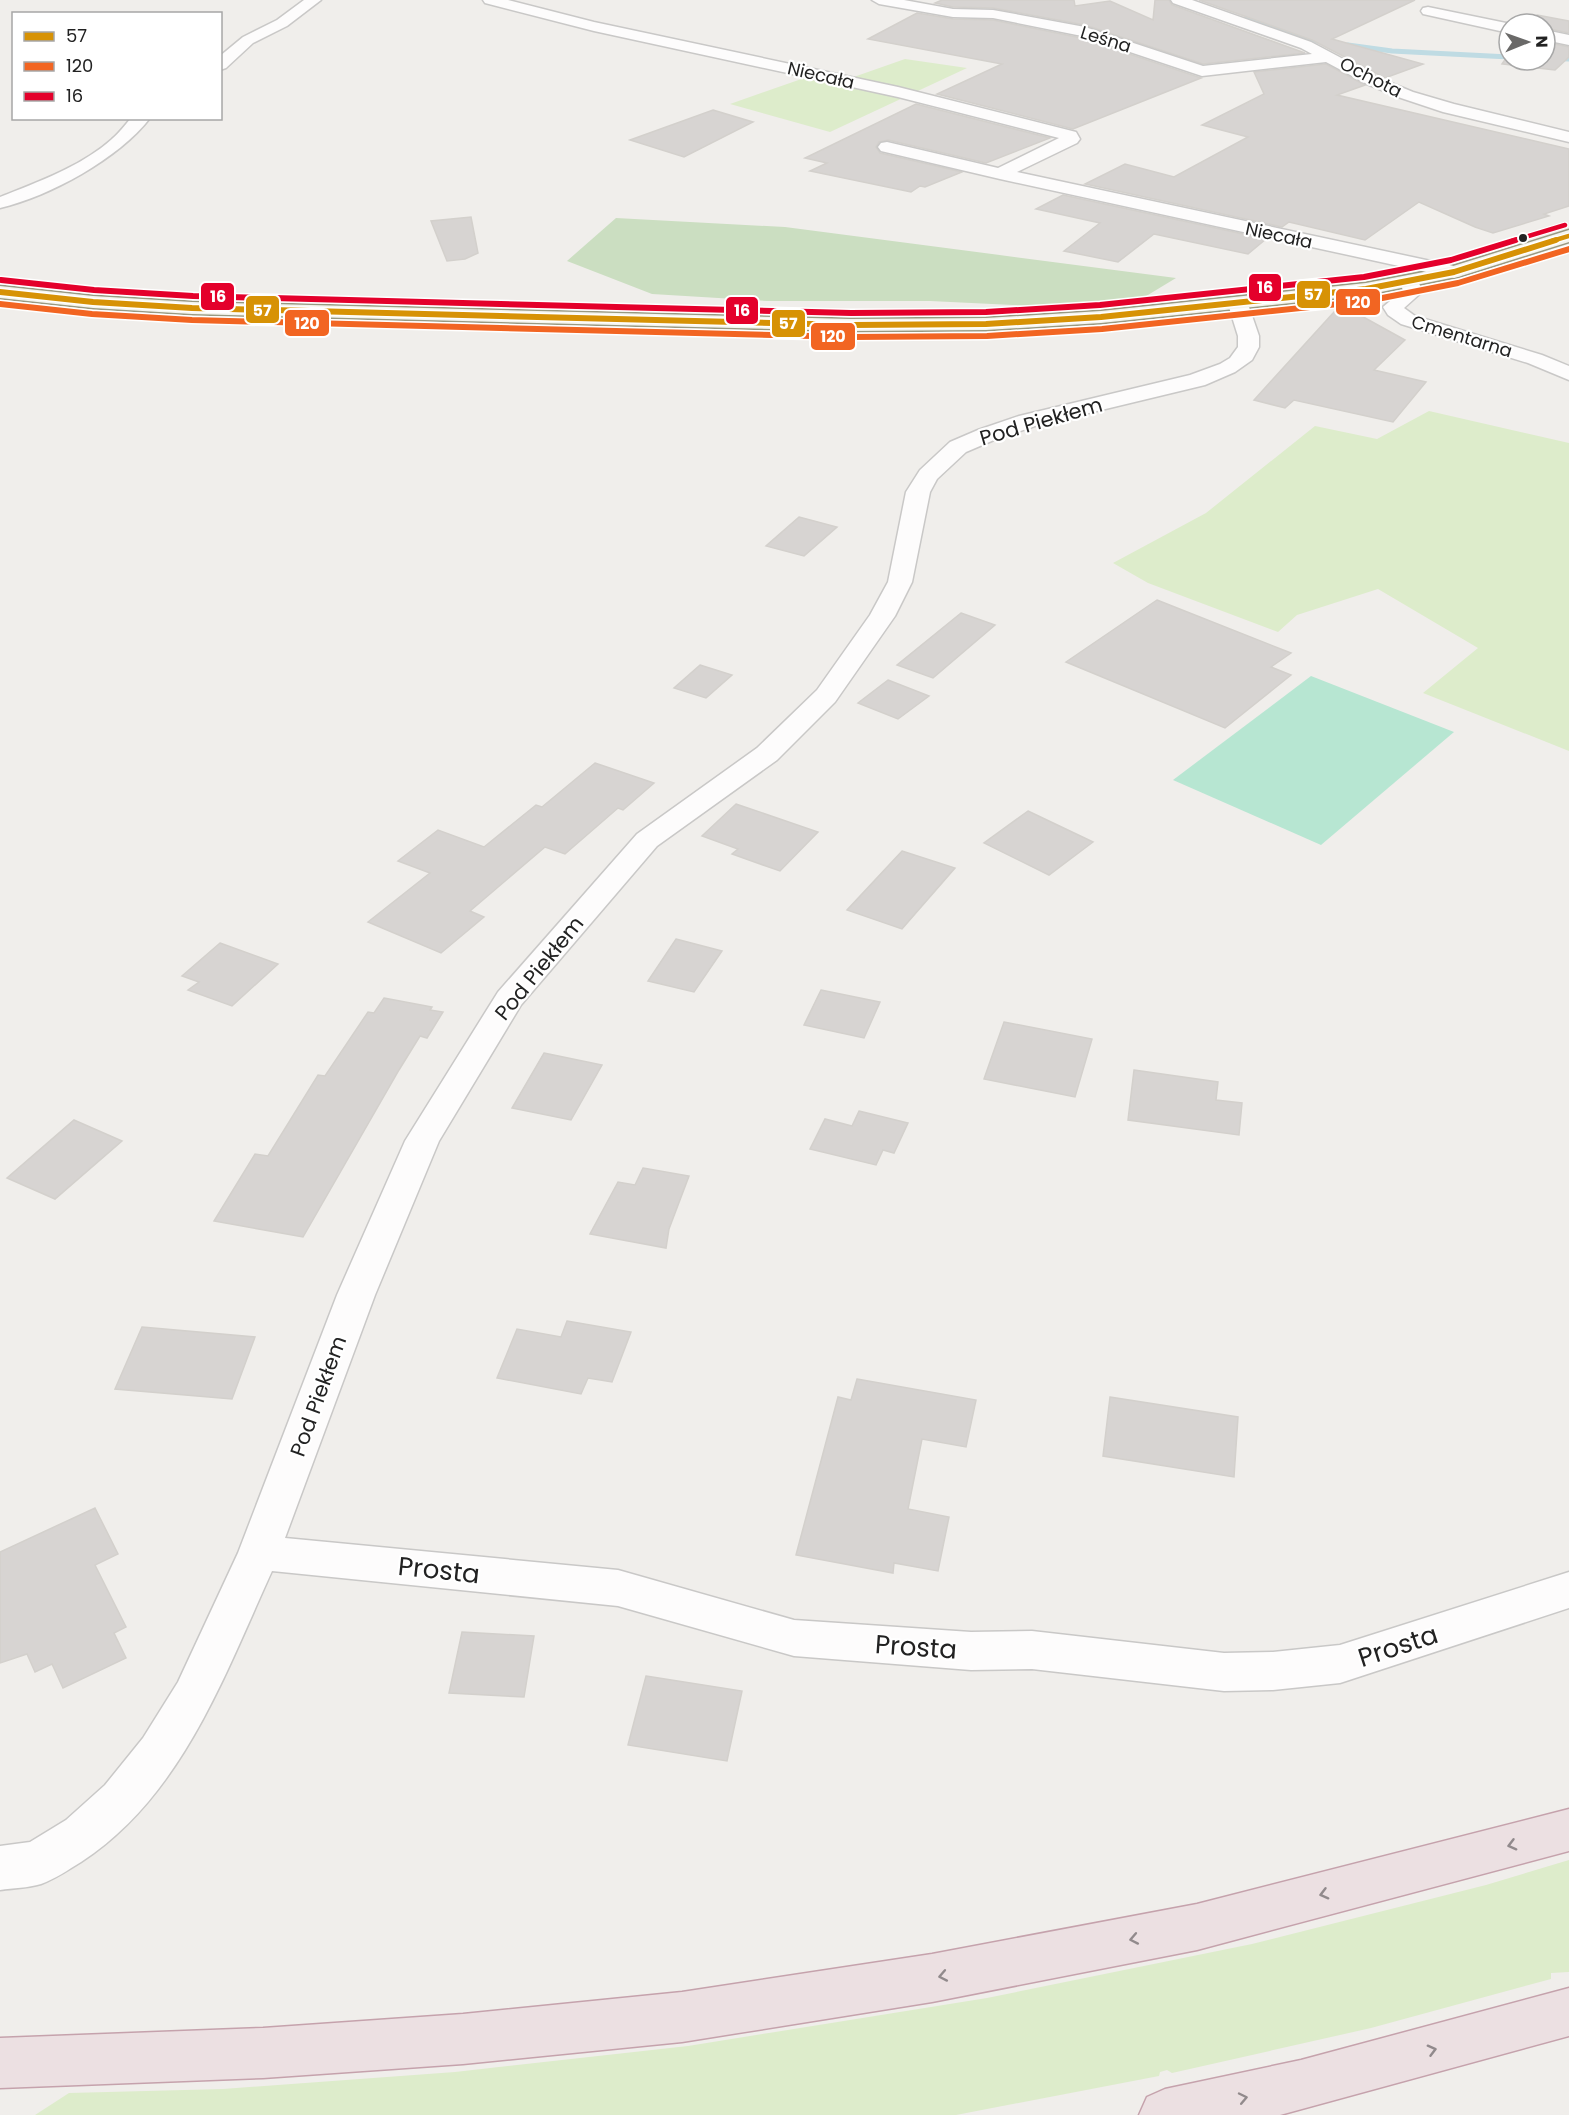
<svg xmlns="http://www.w3.org/2000/svg" width="1569" height="2115" font-family="Poppins,sans-serif">
<style>
.grass{fill:#ddeccb}
.forest{fill:#cbdec1}
.pitch{fill:#b7e6d2}
.lines{fill:none;stroke-linecap:round;stroke-linejoin:round}
.stream{stroke:#bfdbe3;stroke-width:5}
.building{fill:#d7d4d2;stroke:#d3d0cc;stroke-width:1.5}
.minor-casing{stroke:#c9c8c7;stroke-width:3}
.secondary-casing{stroke:#999a82;stroke-width:3}
.motorway-casing{stroke:#c5a2ac;stroke-width:3}
.minor{fill:#fdfcfc;fill-rule:evenodd}
.secondary{fill:#f4f4ed;fill-rule:evenodd}
.motorway{fill:#ece0e2;fill-rule:evenodd}
.bus-1-far1-casing{stroke:#fff;stroke-width:7}
.bus-1-casing{stroke:#fff;stroke-width:9}
.bus-2-casing{stroke:#fff;stroke-width:9}
.bus-3-far1-casing{stroke:#fff;stroke-width:7}
.bus-3-casing{stroke:#fff;stroke-width:9}
.bus-1-far1{stroke:#d79205;stroke-width:4.5}
.bus-1{stroke:#d79205;stroke-width:6}
.bus-2{stroke:#f26522;stroke-width:6}
.bus-3-far1{stroke:#e4002b;stroke-width:4.5}
.bus-3{stroke:#e4002b;stroke-width:6}
.oneway{stroke:#918a8c}
.bus-dot{fill:#222;stroke:#fff;stroke-width:2}
.labels{text-anchor:middle;dominant-baseline:central;stroke-width:4.5;stroke-linejoin:round;paint-order:stroke}
.far-street-label{font-size:18px;fill:#222;stroke:#fff}
.street-label{font-size:21px;fill:#222;stroke:#fff}
.near-street-label{font-size:26px;fill:#222;stroke:#fff}
.line-badge{stroke:#fff;stroke-width:2}
.badge-label{font-size:16px;text-anchor:middle;font-weight:bold;fill:#fff}
</style>
<rect width="100%" height="100%" fill="#f0eeeb"/>
<g class="grass">
<path d="M 905,59 L 967,68 L 830,132 L 730,104 L 810,76 L 848,79 Z"/>
<path d="M 1429,411 L 1569,443 L 1569,751 L 1423,693 L 1478,648 L 1378,589 L 1297,615 L 1278,632 L 1148,583 L 1113,563 L 1206,513 L 1315,426 L 1377,439 Z"/>
<path d="M 1569,1860 L 1569,1972 L 1551,1973 L 1551,1979 L 1371,2028 L 1172,2073 L 1167,2070 L 1160,2072 L 1159,2076 L 956,2115 L 35,2115 L 69,2093 L 223,2089 L 455,2072 L 688,2046 L 987,1998 L 1252,1944 L 1486,1885 Z"/>
</g>
<path class="forest" d="M 616,218 L 785,227 L 1176,278 L 1143,298 L 1074,308 L 930,301 L 767,301 L 652,294 L 567,261 Z"/>
<path class="pitch" d="M 1311,676 L 1454,732 L 1321,845 L 1173,780 Z"/>
<g class="lines">
<g class="stream">
<path d="M 1247,18 L 1321,42"/>
<path d="M 1348,45 L 1392,51 L 1509,57"/>
<path d="M 1545,58 L 1569,59"/>
</g>
</g>
<g class="building">
<path d="M 942,0 L 1074,0 L 1075,6 L 1110,1 L 1153,20 L 1155,0 L 1169,0 L 1172,5 L 1305,53 L 1203,64 L 1085,25 L 993,8 L 953,7 L 935,3 Z"/>
<path d="M 1199,0 L 1415,0 L 1332,39 L 1423,64 L 1385,78 L 1312,40 Z"/>
<path d="M 917,13 L 953,19 L 993,20 L 1081,38 L 1201,78 L 1073,129 L 937,94 L 1002,64 L 868,39 Z"/>
<path d="M 1537,15 L 1569,21 L 1569,33 L 1545,28 L 1545,24 L 1530,24 Z"/>
<path d="M 1545,42 L 1569,47 L 1569,57 L 1555,70 L 1502,64 L 1509,54 L 1509,60 L 1545,60 Z"/>
<path d="M 1326,64 L 1365,85 L 1337,95 L 1569,149 L 1569,206 L 1544,214 L 1549,216 L 1493,233 L 1475,227 L 1419,202 L 1365,240 L 1289,222 L 1282,227 L 1085,184 L 1125,164 L 1174,177 L 1248,137 L 1202,125 L 1264,94 L 1254,72 Z"/>
<path d="M 916,104 L 1050,138 L 986,163 L 888,140 L 879,142 L 876,147 L 880,153 L 962,172 L 925,187 L 920,186 L 911,192 L 810,171 L 827,163 L 805,158 Z"/>
<path d="M 713,110 L 753,122 L 684,157 L 630,140 Z"/>
<path d="M 1063,195 L 1266,239 L 1248,254 L 1154,234 L 1118,262 L 1064,251 L 1100,223 L 1036,209 Z"/>
<path d="M 471,217 L 478,253 L 465,259 L 447,261 L 431,221 Z"/>
<path d="M 1347,308 L 1405,340 L 1374,370 L 1426,382 L 1393,422 L 1294,400 L 1285,408 L 1254,400 L 1335,311 Z"/>
<path d="M 799,517 L 837,527 L 804,556 L 766,546 Z"/>
<path d="M 1157,600 L 1291,653 L 1271,667 L 1291,675 L 1225,728 L 1066,662 Z"/>
<path d="M 961,613 L 995,625 L 933,678 L 897,665 Z"/>
<path d="M 700,665 L 732,675 L 706,698 L 674,688 Z"/>
<path d="M 888,680 L 929,696 L 898,719 L 858,703 Z"/>
<path d="M 595,763 L 654,783 L 623,810 L 618,808 L 565,854 L 545,847 L 470,911 L 484,917 L 441,953 L 368,922 L 430,873 L 398,861 L 438,830 L 484,847 L 536,805 L 542,807 Z"/>
<path d="M 736,804 L 818,832 L 780,871 L 732,854 L 738,849 L 702,836 Z"/>
<path d="M 1028,811 L 1093,842 L 1049,875 L 984,843 Z"/>
<path d="M 902,851 L 955,868 L 902,929 L 847,910 Z"/>
<path d="M 676,939 L 722,951 L 694,992 L 648,981 Z"/>
<path d="M 220,943 L 278,964 L 232,1006 L 188,990 L 199,982 L 182,976 Z"/>
<path d="M 821,990 L 880,1002 L 864,1038 L 804,1025 Z"/>
<path d="M 384,998 L 432,1007 L 430,1010 L 443,1012 L 427,1038 L 420,1036 L 399,1070 L 303,1237 L 214,1221 L 255,1154 L 268,1156 L 318,1075 L 325,1076 L 368,1012 L 374,1013 Z"/>
<path d="M 1004,1022 L 1092,1039 L 1075,1097 L 984,1079 Z"/>
<path d="M 544,1053 L 602,1065 L 571,1120 L 512,1108 Z"/>
<path d="M 1134,1070 L 1218,1082 L 1216,1100 L 1242,1103 L 1239,1135 L 1128,1120 Z"/>
<path d="M 859,1111 L 908,1123 L 894,1153 L 883,1150 L 876,1165 L 810,1149 L 825,1119 L 852,1126 Z"/>
<path d="M 74,1120 L 122,1141 L 55,1199 L 7,1178 Z"/>
<path d="M 643,1168 L 689,1176 L 669,1229 L 666,1248 L 590,1234 L 618,1182 L 635,1185 Z"/>
<path d="M 567,1321 L 631,1332 L 612,1382 L 588,1378 L 581,1394 L 497,1378 L 517,1329 L 561,1337 Z"/>
<path d="M 142,1327 L 255,1337 L 232,1399 L 115,1389 Z"/>
<path d="M 857,1379 L 976,1400 L 966,1447 L 922,1439 L 908,1509 L 949,1517 L 938,1571 L 894,1563 L 893,1573 L 796,1555 L 838,1397 L 851,1400 Z"/>
<path d="M 1110,1397 L 1238,1417 L 1234,1477 L 1103,1456 Z"/>
<path d="M 95,1508 L 118,1554 L 95,1565 L 126,1627 L 114,1633 L 126,1658 L 63,1688 L 52,1664 L 35,1672 L 27,1654 L 0,1663 L 0,1552 Z"/>
<path d="M 462,1632 L 534,1636 L 524,1697 L 449,1693 Z"/>
<path d="M 646,1676 L 742,1691 L 727,1761 L 628,1745 Z"/>
</g>
<g class="lines">
<g class="minor-casing">
<g id="minor">
<path d="M 304,0 L 321,0 L 287,26 L 253,43 L 226,68 L 220,70 L 220,56 L 243,37 L 277,20 Z"/>
<path d="M 483,0 L 508,0 L 594,22 L 898,87 L 1076,132 L 1080,139 L 1077,143 L 1017,172 L 1454,266 L 1461,268 L 1464,272 L 1461,276 L 1454,278 L 1000,179 L 881,151 L 878,147 L 881,143 L 887,142 L 998,168 L 1059,138 L 898,97 L 594,31 L 485,3 Z"/>
<path d="M 872,0 L 904,0 L 953,9 L 993,10 L 1085,27 L 1203,66 L 1312,54 L 1301,48 L 1173,3 L 1171,0 L 1192,0 L 1311,42 L 1379,78 L 1413,92 L 1454,104 L 1569,132 L 1569,142 L 1443,112 L 1401,98 L 1367,84 L 1326,62 L 1202,76 L 1082,36 L 993,18 L 953,17 L 879,4 Z"/>
<path d="M 1428,7 L 1511,24 L 1509,24 L 1509,33 L 1423,14 L 1421,11 L 1423,8 Z"/>
<path d="M 1545,30 L 1569,35 L 1569,45 L 1545,40 Z"/>
<path d="M 131,118 L 150,118 C 118,159 50,196 0,208 L 0,197 C 38,182 82,166 112,139 C 119,133 125,125 131,118 Z"/>
<path d="M 1409,276 L 1416,278 L 1423,291 L 1404,308 L 1415,316 L 1542,355 L 1569,366 L 1569,380 L 1528,363 L 1401,324 L 1388,315 L 1383,307 L 1403,290 L 1399,282 L 1402,278 Z"/>
<path d="M 1238,298 L 1245,300 L 1248,304 L 1259,336 L 1259,347 L 1252,360 L 1235,372 L 1205,385 L 1035,426 L 994,440 L 966,452 L 937,479 L 930,492 L 912,582 L 895,616 L 835,702 L 777,760 L 657,846 L 521,1005 L 439,1141 L 375,1295 L 285,1538 L 618,1570 L 794,1620 L 971,1632 L 1032,1631 L 1224,1653 L 1273,1652 L 1340,1645 L 1569,1572 L 1569,1608 L 1340,1683 L 1273,1690 L 1224,1691 L 1032,1669 L 971,1670 L 794,1656 L 618,1606 L 272,1571 C 224,1676 182,1796 81,1862 C 68,1870 55,1879 41,1884 C 28,1888 13,1888 0,1890 L 0,1846 L 30,1842 L 66,1820 L 105,1785 L 143,1738 L 178,1682 L 238,1553 L 337,1295 L 405,1141 L 498,992 L 637,834 L 757,748 L 817,690 L 870,615 L 888,582 L 906,492 L 920,470 L 950,442 L 978,430 L 1019,416 L 1190,375 L 1220,364 L 1230,358 L 1238,347 L 1238,336 L 1228,304 L 1231,300 Z"/>
</g>
</g>
<g class="secondary-casing">
<path id="secondary" d="M 1569,230 L 1569,242 L 1461,276 L 1366,295 L 1101,323 L 986,330 L 851,331 L 192,314 L 93,308 L 0,298 L 0,286 L 93,296 L 192,302 L 851,319 L 986,318 L 1101,311 L 1366,283 L 1450,267 Z"/>
</g>
<g class="motorway-casing">
<g id="motorway">
<path d="M 1569,1809 L 1569,1851 L 1197,1950 L 932,2002 L 682,2042 L 463,2064 L 263,2078 L 0,2088 L 0,2038 L 263,2028 L 463,2014 L 682,1992 L 932,1954 L 1197,1904 Z"/>
<path d="M 1569,1988 L 1569,2036 L 1280,2115 L 1139,2115 L 1147,2097 L 1165,2089 L 1301,2060 Z"/>
</g>
</g>
<use href="#minor" class="minor"/>
<use href="#secondary" class="secondary"/>
<use href="#motorway" class="motorway"/>
<g class="bus-1-far1-casing">
<path id="bus-1-far1" d="M 1552,241 L 1569,236"/>
</g>
<g class="bus-1-casing">
<path id="bus-1" d="M 0,292 L 93,302 L 192,308 L 851,325 L 986,324 L 1101,317 L 1366,289 L 1454,272 L 1556,240"/>
</g>
<g class="bus-2-casing">
<path id="bus-2" d="M 0,304 L 92,314 L 192,320 L 851,337 L 987,336 L 1102,329 L 1367,301 L 1458,283 L 1569,249"/>
</g>
<g class="bus-3-far1-casing">
<path id="bus-3-far1" d="M 1512,241 L 1565,225"/>
</g>
<g class="bus-3-casing">
<path id="bus-3" d="M 1,280 L 94,290 L 193,296 L 851,313 L 986,312 L 1100,305 L 1364,277 L 1451,260 L 1516,240"/>
</g>
<use href="#bus-1-far1" class="bus-1-far1"/>
<use href="#bus-1" class="bus-1"/>
<use href="#bus-2" class="bus-2"/>
<use href="#bus-3-far1" class="bus-3-far1"/>
<use href="#bus-3" class="bus-3"/>
</g>
<defs><path id="oneway-chevron" d="M-2-3.5L2.5 0L-2 3.5" fill="none" stroke-width="1.6" stroke-linecap="round" stroke-linejoin="round" transform="scale(1.5)"/></defs>
<g class="oneway">
<use href="#oneway-chevron" transform="translate(1512 1845) rotate(165)"/>
<use href="#oneway-chevron" transform="translate(1324 1894) rotate(165)"/>
<use href="#oneway-chevron" transform="translate(1134 1939) rotate(169)"/>
<use href="#oneway-chevron" transform="translate(943 1976) rotate(169)"/>
<use href="#oneway-chevron" transform="translate(1432 2050) rotate(-15)"/>
<use href="#oneway-chevron" transform="translate(1243 2098) rotate(-12)"/>
</g>
<circle class="bus-dot" cx="1523" cy="238" r="5"/>
<g class="labels">
<g class="far-street-label">
<text transform="translate(1106 39) rotate(17)">Leśna</text>
<text transform="translate(821 75) rotate(13)">Niecała</text>
<text transform="translate(1371 77) rotate(27)">Ochota</text>
<text transform="translate(1279 235) rotate(12)">Niecała</text>
<text transform="translate(1462 336) rotate(17)">Cmentarna</text>
</g>
<g class="street-label">
<text transform="translate(1041 421) rotate(-16)">Pod Piekłem</text>
<text transform="translate(539 968) rotate(-51)">Pod Piekłem</text>
<text transform="translate(318 1396) rotate(-70)">Pod Piekłem</text>
</g>
<g class="near-street-label">
<text transform="translate(439 1570) rotate(6)">Prosta</text>
<text transform="translate(1398 1646) rotate(-18)">Prosta</text>
<text transform="translate(916 1647) rotate(4)">Prosta</text>
</g>
</g>
<g class="line-badge">
<rect x="1248" y="273" width="34" height="29" rx="6" fill="#e4002b"/>
<rect x="1296" y="280" width="35" height="29" rx="6" fill="#d79205"/>
<rect x="200" y="282" width="35" height="29" rx="6" fill="#e4002b"/>
<rect x="1335" y="288" width="46" height="28" rx="6" fill="#f26522"/>
<rect x="245" y="295" width="35" height="29" rx="6" fill="#d79205"/>
<rect x="725" y="296" width="34" height="29" rx="6" fill="#e4002b"/>
<rect x="284" y="309" width="46" height="28" rx="6" fill="#f26522"/>
<rect x="771" y="309" width="35" height="29" rx="6" fill="#d79205"/>
<rect x="810" y="322" width="46" height="29" rx="6" fill="#f26522"/>
</g>
<g class="badge-label">
<text x="1265" y="293">16</text>
<text x="1313" y="300">57</text>
<text x="218" y="302">16</text>
<text x="1358" y="308">120</text>
<text x="262" y="316">57</text>
<text x="742" y="316">16</text>
<text x="307" y="329">120</text>
<text x="788" y="329">57</text>
<text x="833" y="342">120</text>
</g>
<rect x="12" y="12" width="210" height="108" fill="#ffffff" stroke="#a7a7a7" stroke-width="1.5"/>
<rect x="24" y="32" width="30" height="9" fill="#d79205" stroke="#a7a7a7" stroke-width="1.5"/>
<text x="66" y="42" font-size="18" fill="#222222">57</text>
<rect x="24" y="62" width="30" height="9" fill="#f26522" stroke="#a7a7a7" stroke-width="1.5"/>
<text x="66" y="72" font-size="18" fill="#222222">120</text>
<rect x="24" y="92" width="30" height="9" fill="#e4002b" stroke="#a7a7a7" stroke-width="1.5"/>
<text x="66" y="102" font-size="18" fill="#222222">16</text>
<g transform="translate(1527 42) rotate(89)"><circle r="28" fill="#ffffff" stroke="#a7a7a7" stroke-width="1.5"/>
<path d="M0-4.5L10 22L0 15L-10 22Z" fill="#6a6968"/>
<text y="-9" font-size="16" font-weight="bold" text-anchor="middle" fill="#222222">N</text>
</g>
</svg>
